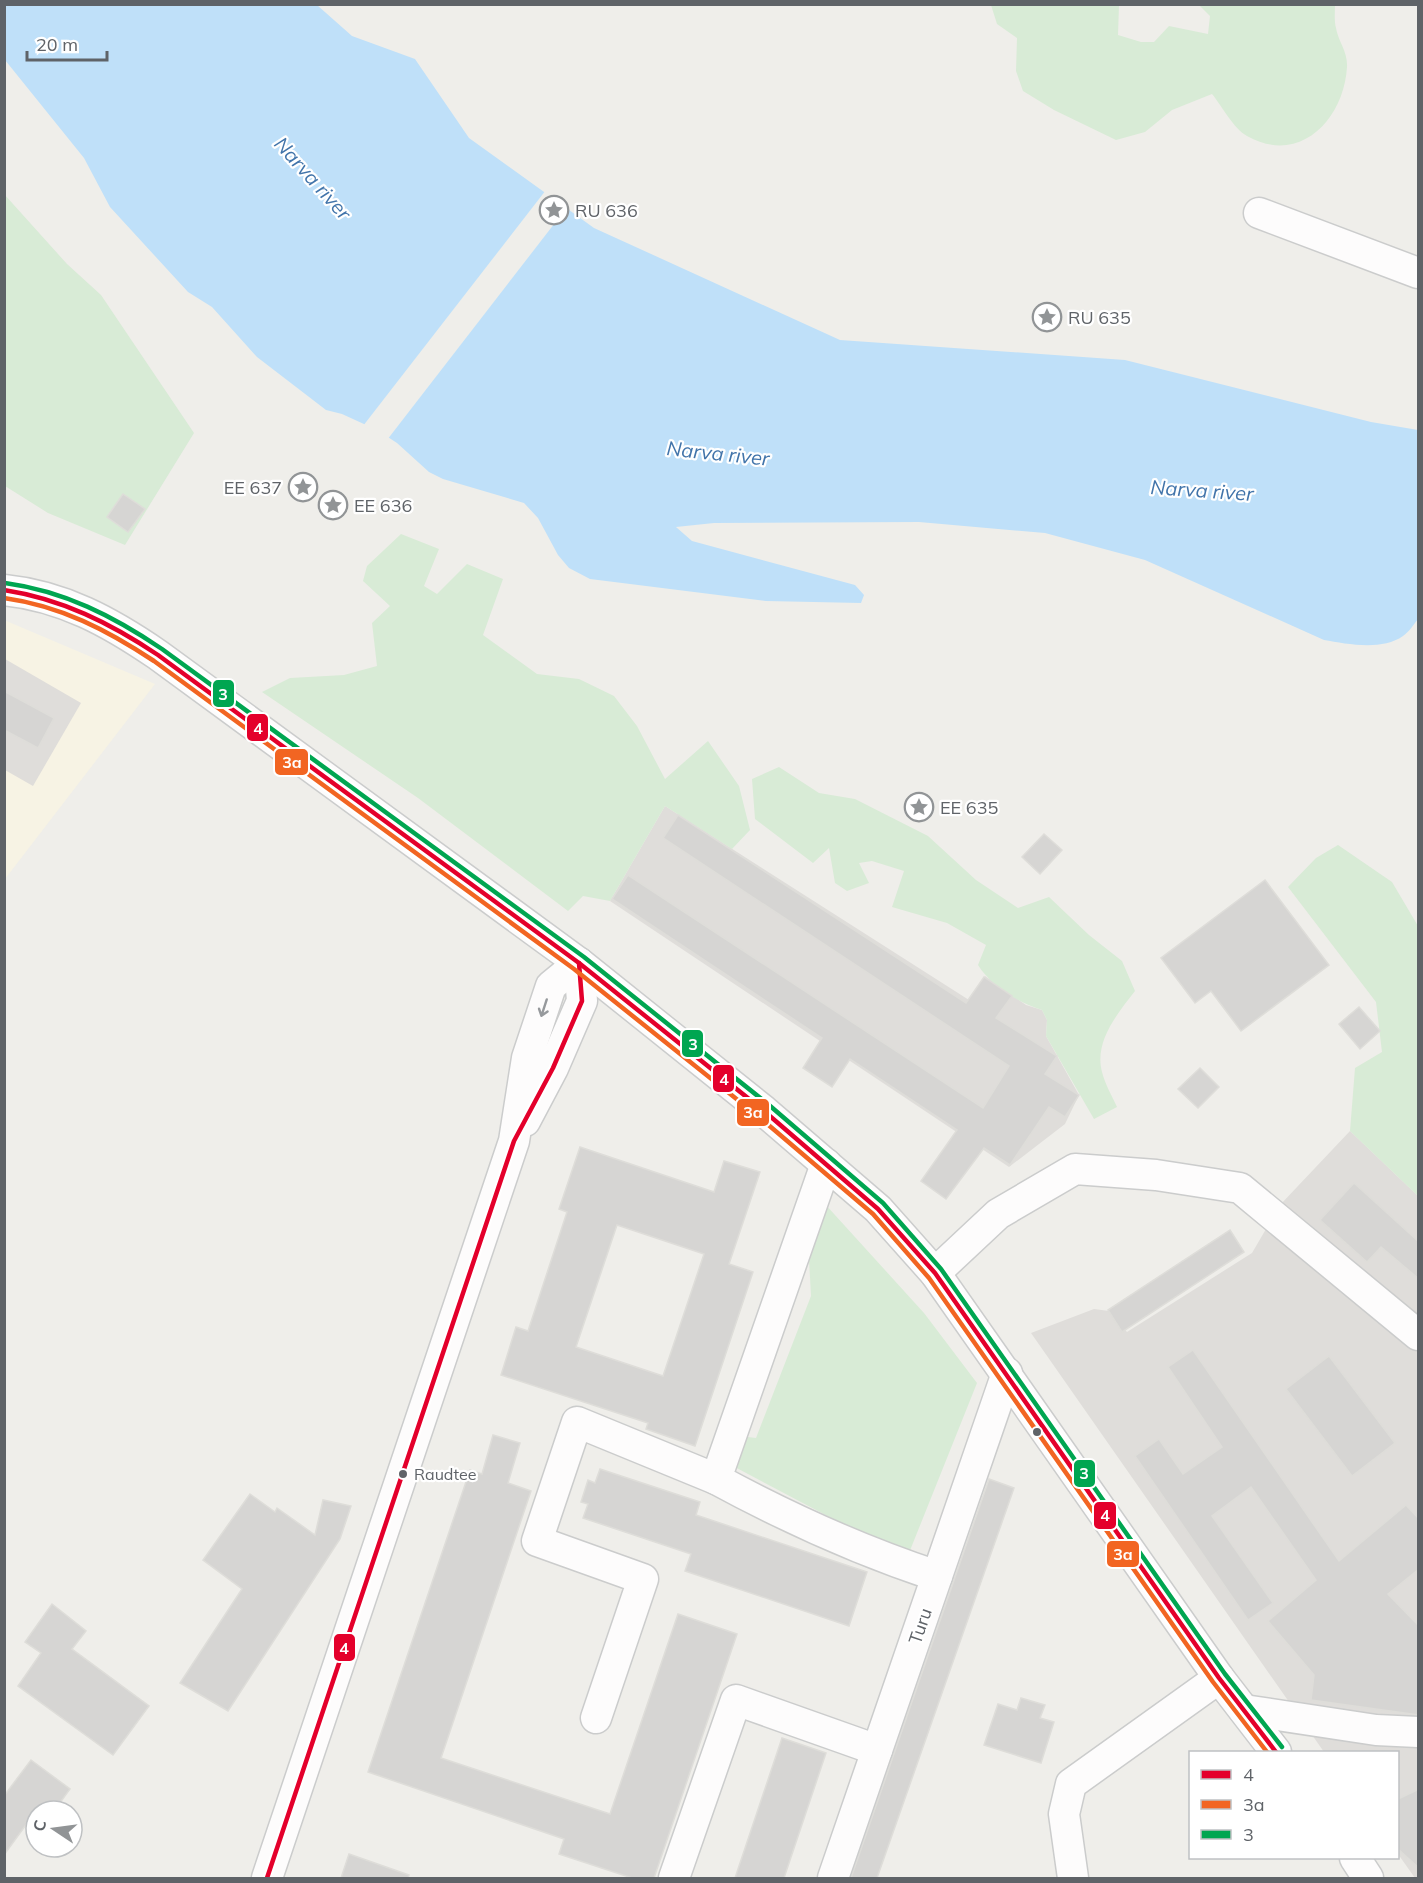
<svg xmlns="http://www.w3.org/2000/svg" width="1423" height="1883" font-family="Mulish,sans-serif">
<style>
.commercial{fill:#f7f3e4}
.industrial{fill:#dfddda}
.green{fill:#d8ebd6}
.water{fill:#bfe0f9}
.pier{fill:#efeeea}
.building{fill:#d6d5d3;stroke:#deddd9;stroke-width:1.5;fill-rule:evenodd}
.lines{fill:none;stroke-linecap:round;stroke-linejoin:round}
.minor-casing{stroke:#cbcccc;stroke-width:33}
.minor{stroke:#fdfcfc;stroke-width:30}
.bus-1-casing{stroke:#fff;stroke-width:9}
.bus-2-casing{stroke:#fff;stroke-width:9}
.bus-3-casing{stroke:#fff;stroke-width:9}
.bus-1{stroke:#e4002b;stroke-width:4.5}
.bus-2{stroke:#f26522;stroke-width:4.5}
.bus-3{stroke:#00a651;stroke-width:4.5}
.oneway{stroke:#96999c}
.bus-dot{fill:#5f6368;stroke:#fff;stroke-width:2}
.labels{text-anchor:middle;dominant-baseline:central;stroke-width:4.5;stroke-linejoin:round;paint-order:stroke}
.bus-label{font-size:16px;fill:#5f6368;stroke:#fff;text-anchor:start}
.poi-label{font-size:18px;fill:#5f6368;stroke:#fff;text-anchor:start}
.street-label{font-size:18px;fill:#5f6368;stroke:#fff}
.water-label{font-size:20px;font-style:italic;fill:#4174aa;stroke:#fff}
.line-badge{stroke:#fff;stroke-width:2}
.badge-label{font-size:16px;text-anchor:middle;font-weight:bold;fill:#fff}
</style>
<rect width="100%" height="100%" fill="#efeeea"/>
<path class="commercial" d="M 4,620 L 155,684 L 5,879 Z"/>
<g class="industrial">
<path d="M 5,659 L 81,703 L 33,786 L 5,770 Z"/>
<path d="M 665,806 L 969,1000 L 985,976 L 1026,1005 L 1042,1010 L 1047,1020 L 1046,1036 L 1079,1095 L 1065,1124 L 1009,1167 L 610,901 Z"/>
<path d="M 1350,1131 L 1418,1196 L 1418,1878 L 1415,1878 L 1398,1854 L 1398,1752 L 1324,1752 L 1031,1333 L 1094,1309 L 1109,1311 L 1127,1332 L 1252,1253 L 1280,1205 Z"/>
</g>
<g class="green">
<path d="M 991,5 L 1119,5 L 1118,35 L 1141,42 L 1154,42 L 1169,26 L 1208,34 L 1210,16 L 1199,5 L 1335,5 C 1335,12 1334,20 1336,28 C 1338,41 1348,52 1347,67 C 1344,119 1300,166 1247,136 C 1233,128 1222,106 1212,94 L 1172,110 L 1145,132 L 1116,140 L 1054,110 L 1023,91 L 1016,71 L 1017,38 L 997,24 Z"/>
<path d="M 4,194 L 67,264 L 101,295 L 194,433 L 125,545 L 48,513 L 5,486 Z"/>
<path d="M 401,534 L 439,549 L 424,586 L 437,594 L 467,564 L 503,579 L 483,635 L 537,674 L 579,679 L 614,696 L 637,726 L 665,779 L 708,741 L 739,786 L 750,830 L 732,849 L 665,806 L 610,901 L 583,896 L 568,911 L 418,798 L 262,692 L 290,678 L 344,675 L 377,666 L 372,623 L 390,606 L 363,581 L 367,566 Z"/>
<path d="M 779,767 L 819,793 L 855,799 L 928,836 L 976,880 L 1018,908 L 1049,897 L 1089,935 L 1122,961 L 1135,991 C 1117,1014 1094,1042 1102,1072 C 1105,1084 1112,1096 1117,1107 L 1094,1119 L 1046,1036 L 1047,1020 L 1042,1010 C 1019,1003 991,986 978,965 L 986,945 L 947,923 L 892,907 L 904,871 L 872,861 L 859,863 L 869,883 L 847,891 L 835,883 L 829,848 L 813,863 L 755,819 L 752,779 Z"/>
<path d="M 1338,845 L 1392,882 L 1418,926 L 1418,1196 L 1350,1131 L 1355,1068 L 1382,1052 L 1376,1002 L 1288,887 L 1316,858 Z"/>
<path d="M 825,1204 L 924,1313 L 977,1383 L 907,1558 L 731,1465 L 739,1436 L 756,1438 L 811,1296 L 809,1259 Z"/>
</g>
<path class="water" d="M 4,5 L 317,5 L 352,36 L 415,59 L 469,138 L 594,228 L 840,340 L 1125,360 L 1371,422 L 1418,430 L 1418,619 C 1414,624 1409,632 1403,636 C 1382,651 1347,644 1324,640 L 1145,560 L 1045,533 L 919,522 L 714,523 L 676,527 L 692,541 L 855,585 L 864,595 L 861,603 L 766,601 L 590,579 L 569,568 L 558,555 L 538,518 L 524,503 L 443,479 L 429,472 L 397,443 L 377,430 L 342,414 L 326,410 L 257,357 L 212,307 L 188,292 L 110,207 L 84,158 L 5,60 Z"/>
<path class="pier" d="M 546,190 L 568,206 L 387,440 L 363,426 Z"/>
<g class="building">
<path d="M 123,494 L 145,509 L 128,532 L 107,517 Z"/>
<path d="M 4,691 L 54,718 L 38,748 L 4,730 Z"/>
<path d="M 678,815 L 966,1003 L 984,977 L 1012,996 L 996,1018 L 1057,1056 L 1045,1074 L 1079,1095 L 1065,1117 L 1049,1107 L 1010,1165 L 984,1148 L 946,1199 L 921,1181 L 957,1130 L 850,1059 L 832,1087 L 803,1068 L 822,1038 L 612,899 L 628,875 L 983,1108 L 1009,1066 L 663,838 Z"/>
<path d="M 1044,834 L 1062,850 L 1040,874 L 1022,857 Z"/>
<path d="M 1265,880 L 1329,965 L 1241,1031 L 1211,991 L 1195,1003 L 1161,958 Z"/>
<path d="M 1359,1007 L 1380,1031 L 1360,1049 L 1339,1024 Z"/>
<path d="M 1200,1068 L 1219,1087 L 1198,1108 L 1178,1089 Z"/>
<path d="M 580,1147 L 714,1192 L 724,1161 L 760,1172 L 729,1264 L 753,1272 L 695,1446 L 646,1429 L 648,1423 L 501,1375 L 516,1327 L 528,1331 L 567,1212 L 559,1209 ZM 617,1225 L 704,1254 L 663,1376 L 576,1347 Z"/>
<path d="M 1354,1183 L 1419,1242 L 1419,1279 L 1381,1247 L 1367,1262 L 1320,1220 Z"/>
<path d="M 1230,1230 L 1244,1252 L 1122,1332 L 1108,1310 Z"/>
<path d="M 1193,1350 L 1339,1561 L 1406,1505 L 1419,1519 L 1419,1569 L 1388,1594 L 1419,1626 L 1419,1715 L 1311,1700 L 1314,1675 L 1268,1621 L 1316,1580 L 1251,1487 L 1212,1516 L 1273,1603 L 1248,1620 L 1135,1456 L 1159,1439 L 1183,1474 L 1222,1447 L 1168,1367 Z"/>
<path d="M 1329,1356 L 1395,1443 L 1352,1476 L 1286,1389 Z"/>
<path d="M 493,1435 L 520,1443 L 508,1483 L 531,1491 L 441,1758 L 610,1814 L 678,1614 L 737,1634 L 654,1878 L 632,1878 L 559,1854 L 564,1839 L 368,1772 L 470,1470 L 482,1474 Z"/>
<path d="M 600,1469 L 700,1502 L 696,1515 L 867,1572 L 849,1626 L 685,1571 L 691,1554 L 583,1518 L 588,1504 L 581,1502 L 588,1480 L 595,1483 Z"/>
<path d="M 989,1479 L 1014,1488 L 877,1878 L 851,1878 Z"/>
<path d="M 250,1494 L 275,1512 L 277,1508 L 315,1535 L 323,1500 L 351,1506 L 340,1539 L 228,1711 L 180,1683 L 242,1589 L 203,1560 Z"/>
<path d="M 52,1604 L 86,1631 L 72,1649 L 149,1706 L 113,1755 L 18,1686 L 41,1653 L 25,1642 Z"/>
<path d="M 1021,1698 L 1045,1705 L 1040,1718 L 1054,1722 L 1041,1763 L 984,1745 L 998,1704 L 1017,1710 Z"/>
<path d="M 782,1738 L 826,1753 L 784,1878 L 735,1878 Z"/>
<path d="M 31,1760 L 70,1789 L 54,1811 L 36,1811 L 4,1855 L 4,1796 Z"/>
<path d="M 1419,1789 L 1419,1868 L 1398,1849 L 1398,1799 Z"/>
<path d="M 349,1854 L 409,1875 L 408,1878 L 341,1878 Z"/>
</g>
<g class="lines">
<g class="minor-casing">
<g id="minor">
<path d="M 1259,213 L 1418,273"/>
<path d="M 4,590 C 63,596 110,622 158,655 L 579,963 L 764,1111 L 878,1209 L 935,1273 L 1219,1678 L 1276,1752"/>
<path d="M 525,1121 L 553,1068 L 582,1001 L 579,963"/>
<path d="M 826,1164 L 716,1479 C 786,1517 861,1551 937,1576"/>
<path d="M 935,1273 L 998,1214 L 1075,1169 L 1156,1175 L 1240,1188 L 1418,1335"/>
<path d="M 1244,1710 L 1376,1730 L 1418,1732"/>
<path d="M 596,1718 L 643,1579 L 537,1541 L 577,1422 L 716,1479"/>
<path d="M 1355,1858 L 1368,1878"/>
<path d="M 267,1878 L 514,1141 L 527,1058 L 551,986 L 579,963"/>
<path d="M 674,1878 L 736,1700 L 877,1750"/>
<path d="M 833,1878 L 1007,1373"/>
<path d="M 1073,1878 L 1064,1814 L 1071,1784 L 1219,1678"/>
</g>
</g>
<use href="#minor" class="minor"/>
<g class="bus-1-casing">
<g id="bus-1">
<path d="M 4,590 C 62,599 110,623 158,655 L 579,963 L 764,1111 L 878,1209 L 935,1273 L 1219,1678 L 1276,1752"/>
<path d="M 267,1878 L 514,1141 L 553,1068 L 582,1001 L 579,963"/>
</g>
</g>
<g class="bus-2-casing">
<path id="bus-2" d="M 4,598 C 61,606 107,630 154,661 L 574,969 L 759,1117 L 873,1214 L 929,1278 L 1213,1682 L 1267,1752"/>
</g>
<g class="bus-3-casing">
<path id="bus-3" d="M 5,583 C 64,591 113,616 162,649 L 584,957 L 769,1105 L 883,1203 L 941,1269 L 1225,1674 L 1282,1747"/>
</g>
<use href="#bus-1" class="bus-1"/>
<use href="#bus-2" class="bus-2"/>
<use href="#bus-3" class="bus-3"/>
</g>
<defs><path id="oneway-shaft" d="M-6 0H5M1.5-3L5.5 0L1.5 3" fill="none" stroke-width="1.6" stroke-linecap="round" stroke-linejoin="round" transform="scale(1.5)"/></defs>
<use class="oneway" href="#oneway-shaft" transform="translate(544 1008) rotate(108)"/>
<defs>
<g id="sight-ring" transform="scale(1.5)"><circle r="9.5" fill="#fff" stroke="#919496" stroke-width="1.5"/><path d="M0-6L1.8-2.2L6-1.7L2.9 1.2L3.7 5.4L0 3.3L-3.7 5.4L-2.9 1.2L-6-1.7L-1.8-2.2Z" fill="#919496"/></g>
</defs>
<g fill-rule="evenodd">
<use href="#sight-ring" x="554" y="210"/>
<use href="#sight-ring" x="1047" y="317"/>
<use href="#sight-ring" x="303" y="487"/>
<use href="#sight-ring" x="333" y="505"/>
<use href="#sight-ring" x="919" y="807"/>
</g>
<g class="bus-dot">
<circle cx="1037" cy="1432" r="5"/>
<circle cx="403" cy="1474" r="5"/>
</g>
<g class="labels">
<g class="bus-label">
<text x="414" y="1474">Raudtee</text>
</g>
<g class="poi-label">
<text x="575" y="210">RU 636</text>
<text x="1068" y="317">RU 635</text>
<text x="282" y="487" text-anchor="end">EE 637</text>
<text x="354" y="505">EE 636</text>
<text x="940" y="807">EE 635</text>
</g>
<g class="street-label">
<text transform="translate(920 1626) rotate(-71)">Turu</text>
</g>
<g class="water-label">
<text transform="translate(313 178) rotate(48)">Narva river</text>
<text transform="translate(718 453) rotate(6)">Narva river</text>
<text transform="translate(1202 490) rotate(4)">Narva river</text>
</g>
</g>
<g class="line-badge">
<rect x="212" y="679" width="23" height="29" rx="6" fill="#00a651"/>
<rect x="246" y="713" width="23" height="29" rx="6" fill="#e4002b"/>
<rect x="274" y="748" width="35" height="28" rx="6" fill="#f26522"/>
<rect x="681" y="1029" width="23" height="29" rx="6" fill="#00a651"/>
<rect x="712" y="1064" width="23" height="29" rx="6" fill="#e4002b"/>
<rect x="736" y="1098" width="34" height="29" rx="6" fill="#f26522"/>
<rect x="1073" y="1459" width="23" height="29" rx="6" fill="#00a651"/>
<rect x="1093" y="1501" width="24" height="29" rx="6" fill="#e4002b"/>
<rect x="1106" y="1540" width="34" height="28" rx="6" fill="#f26522"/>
<rect x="333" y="1633" width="23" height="29" rx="6" fill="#e4002b"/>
</g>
<g class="badge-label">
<text x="223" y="700">3</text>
<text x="258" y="734">4</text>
<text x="292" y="768">3a</text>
<text x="693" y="1050">3</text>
<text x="724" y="1085">4</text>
<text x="753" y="1118">3a</text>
<text x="1084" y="1479">3</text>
<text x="1105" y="1521">4</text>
<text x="1123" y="1560">3a</text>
<text x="344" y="1654">4</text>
</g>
<rect width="1423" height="1883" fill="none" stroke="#5f6368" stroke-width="12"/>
<rect x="1189" y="1751" width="210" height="108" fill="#ffffff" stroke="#bfc1c3" stroke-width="1.5"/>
<rect x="1201" y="1770" width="30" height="9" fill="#e4002b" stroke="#bfc1c3" stroke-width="1.5"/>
<text x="1243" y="1781" font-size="18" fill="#5f6368">4</text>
<rect x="1201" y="1800" width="30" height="9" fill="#f26522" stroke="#bfc1c3" stroke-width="1.5"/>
<text x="1243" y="1811" font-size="18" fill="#5f6368">3a</text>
<rect x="1201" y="1830" width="30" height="9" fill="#00a651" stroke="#bfc1c3" stroke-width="1.5"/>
<text x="1243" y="1841" font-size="18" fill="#5f6368">3</text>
<g transform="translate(54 1829) rotate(283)"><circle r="28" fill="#ffffff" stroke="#bfc1c3" stroke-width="1.5"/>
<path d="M0-4.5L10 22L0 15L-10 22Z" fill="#919496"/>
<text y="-9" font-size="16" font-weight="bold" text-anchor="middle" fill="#5f6368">С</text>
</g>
<path d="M27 51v9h80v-9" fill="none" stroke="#5f6368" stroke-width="3"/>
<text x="36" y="51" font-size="18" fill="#5f6368" stroke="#ffffff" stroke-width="4.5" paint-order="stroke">20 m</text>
</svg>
